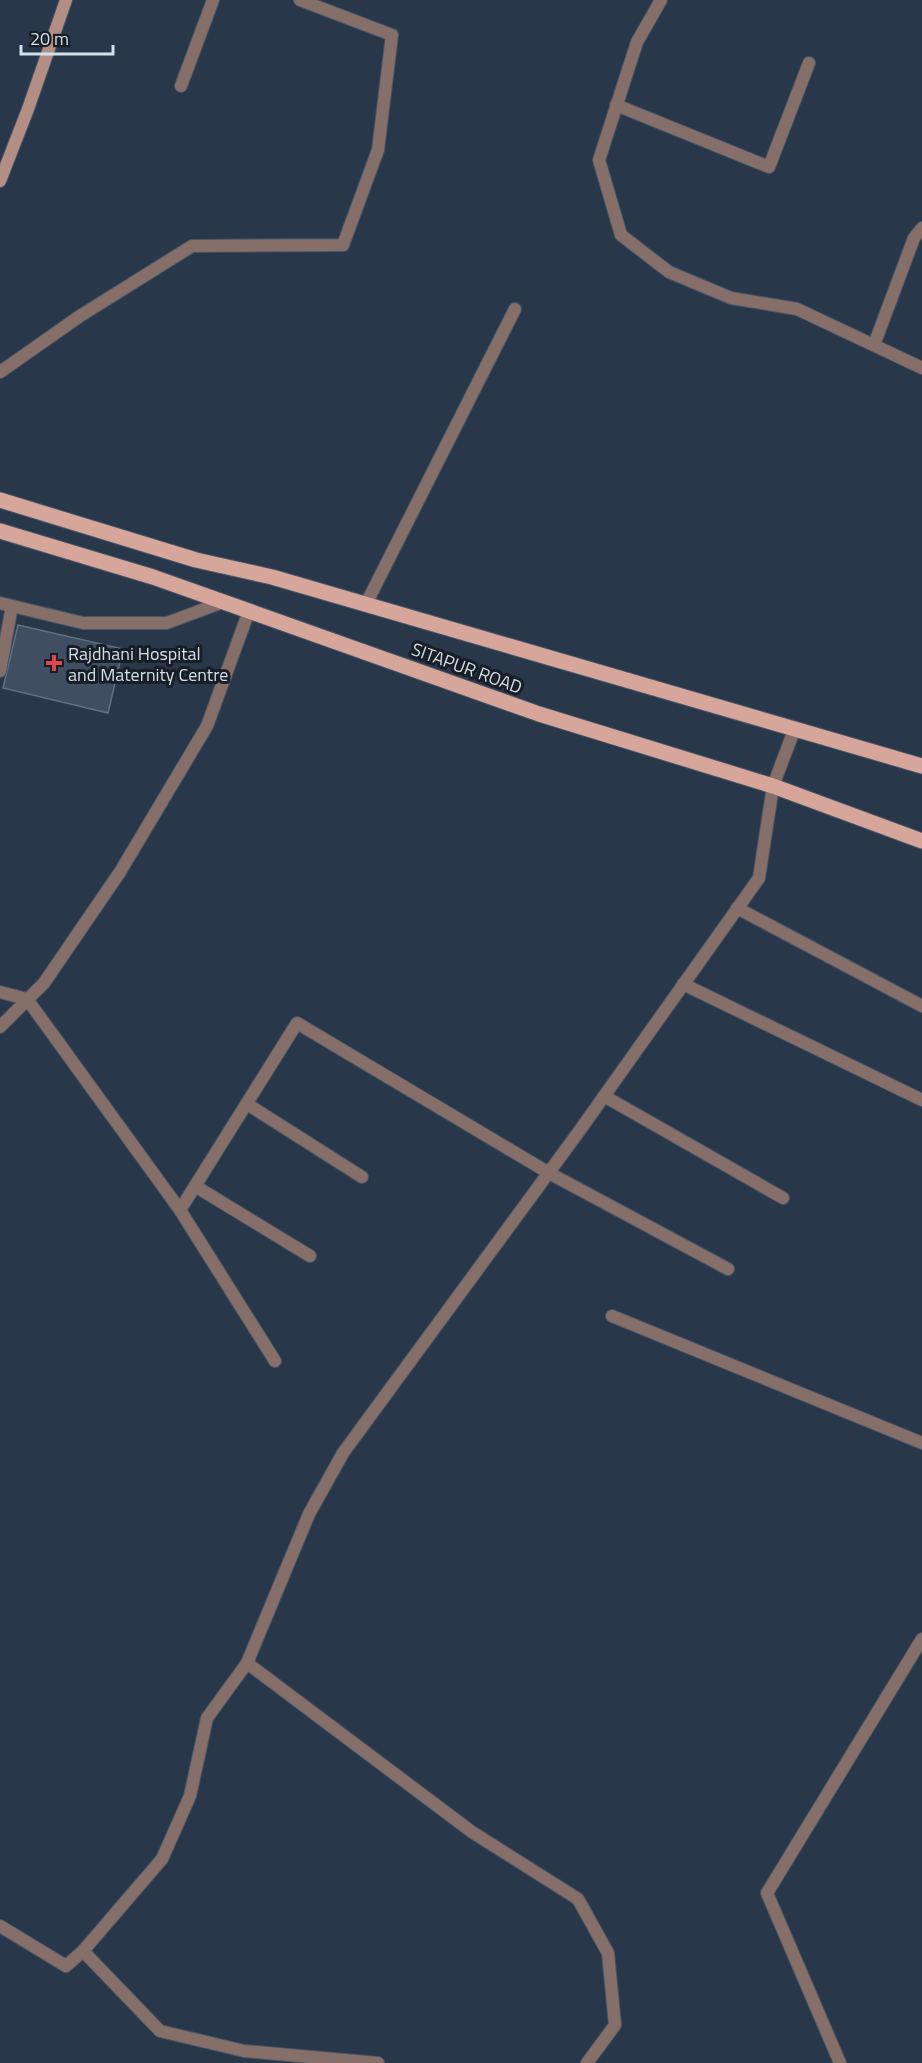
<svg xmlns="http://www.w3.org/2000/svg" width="922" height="2063" font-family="'Titillium Web',sans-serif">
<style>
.building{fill:#3f4e61;stroke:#607084;stroke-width:1.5}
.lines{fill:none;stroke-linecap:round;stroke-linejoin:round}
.service-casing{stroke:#475566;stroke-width:14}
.minor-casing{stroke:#475566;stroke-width:14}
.secondary-casing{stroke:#475566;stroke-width:14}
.primary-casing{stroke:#475566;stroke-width:17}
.service{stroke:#866f69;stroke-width:12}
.minor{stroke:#866f69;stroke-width:12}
.secondary{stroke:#b38e85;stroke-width:12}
.primary{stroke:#d6a69b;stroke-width:15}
.health-dot{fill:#e0444e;stroke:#171e26;stroke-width:2}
.labels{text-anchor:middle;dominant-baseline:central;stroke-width:6;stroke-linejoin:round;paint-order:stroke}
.poi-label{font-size:18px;fill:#d5dfea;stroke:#171e26;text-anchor:start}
.street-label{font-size:18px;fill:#d5dfea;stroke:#171e26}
</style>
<rect width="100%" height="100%" fill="#283749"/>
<path class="building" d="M 18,625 L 123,649 L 108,713 L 3,688 Z"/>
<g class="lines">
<g class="service-casing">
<g id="service">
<path d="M 616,105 L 769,167 L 809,63"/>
<path d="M 874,345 L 914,238 L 922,228"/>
<path d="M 0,671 L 12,606"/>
<path d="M 737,908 L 922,1006"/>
<path d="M 683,984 L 922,1100"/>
<path d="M 0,992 L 27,999"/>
<path d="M 604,1096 L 783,1198"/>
<path d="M 549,1173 L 728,1269"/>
<path d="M 612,1316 L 922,1443"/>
<path d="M 840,2063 L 767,1893 L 922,1639"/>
</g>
</g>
<g class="minor-casing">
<g id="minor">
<path d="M 661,0 L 637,42 L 599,160 L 621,235 L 669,272 L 731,298 L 797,309 L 922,368"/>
<path d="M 181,86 L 213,0"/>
<path d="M 0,372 L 80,316 L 192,246 L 343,245 L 378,150 L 392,35 L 300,0"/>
<path d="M 0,603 L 83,623 L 167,623 L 223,602"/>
<path d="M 366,604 L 515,309"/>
<path d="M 27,999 L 180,1210 L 275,1361"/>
<path d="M 0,1027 L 44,983 L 120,872 L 207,726 L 249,611"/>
<path d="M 247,1104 L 362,1177"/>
<path d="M 195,1186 L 310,1256"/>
<path d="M 180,1210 L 297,1023 L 549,1173"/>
<path d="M 247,1663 L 472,1832 L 578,1899 L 608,1953 L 615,2025 L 587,2063"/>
<path d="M 0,1926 L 66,1966 L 83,1951 L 162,1859 L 190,1796 L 207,1718 L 247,1663 L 309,1514 L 343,1453 L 580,1130 L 759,878 L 773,786 L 795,728"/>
<path d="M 83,1951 L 160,2031 L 244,2051 L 378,2063"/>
</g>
</g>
<g class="secondary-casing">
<path id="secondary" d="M 0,181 L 28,109 L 66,0"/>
</g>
<g class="primary-casing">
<g id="primary">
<path d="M 0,500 L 196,560 L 272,577 L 922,766"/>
<path d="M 0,531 L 153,577 L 539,714 L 773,786 L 922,841"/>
</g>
</g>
<use href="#service" class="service"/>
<use href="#minor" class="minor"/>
<use href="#secondary" class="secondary"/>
<use href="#primary" class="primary"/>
</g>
<path class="health-dot" d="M51 654h6v6h6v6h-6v6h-6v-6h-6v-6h6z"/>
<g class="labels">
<g class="poi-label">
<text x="68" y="653">Rajdhani Hospital<tspan x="68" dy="21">and Maternity Centre</tspan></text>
</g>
<g class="street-label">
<text transform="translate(467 668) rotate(20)">SITAPUR ROAD</text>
</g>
</g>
<path d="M21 45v9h92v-9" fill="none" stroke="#d5dfea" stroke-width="3"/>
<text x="30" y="45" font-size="18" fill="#d5dfea" stroke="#171e26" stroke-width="4.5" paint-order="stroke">20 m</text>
</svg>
